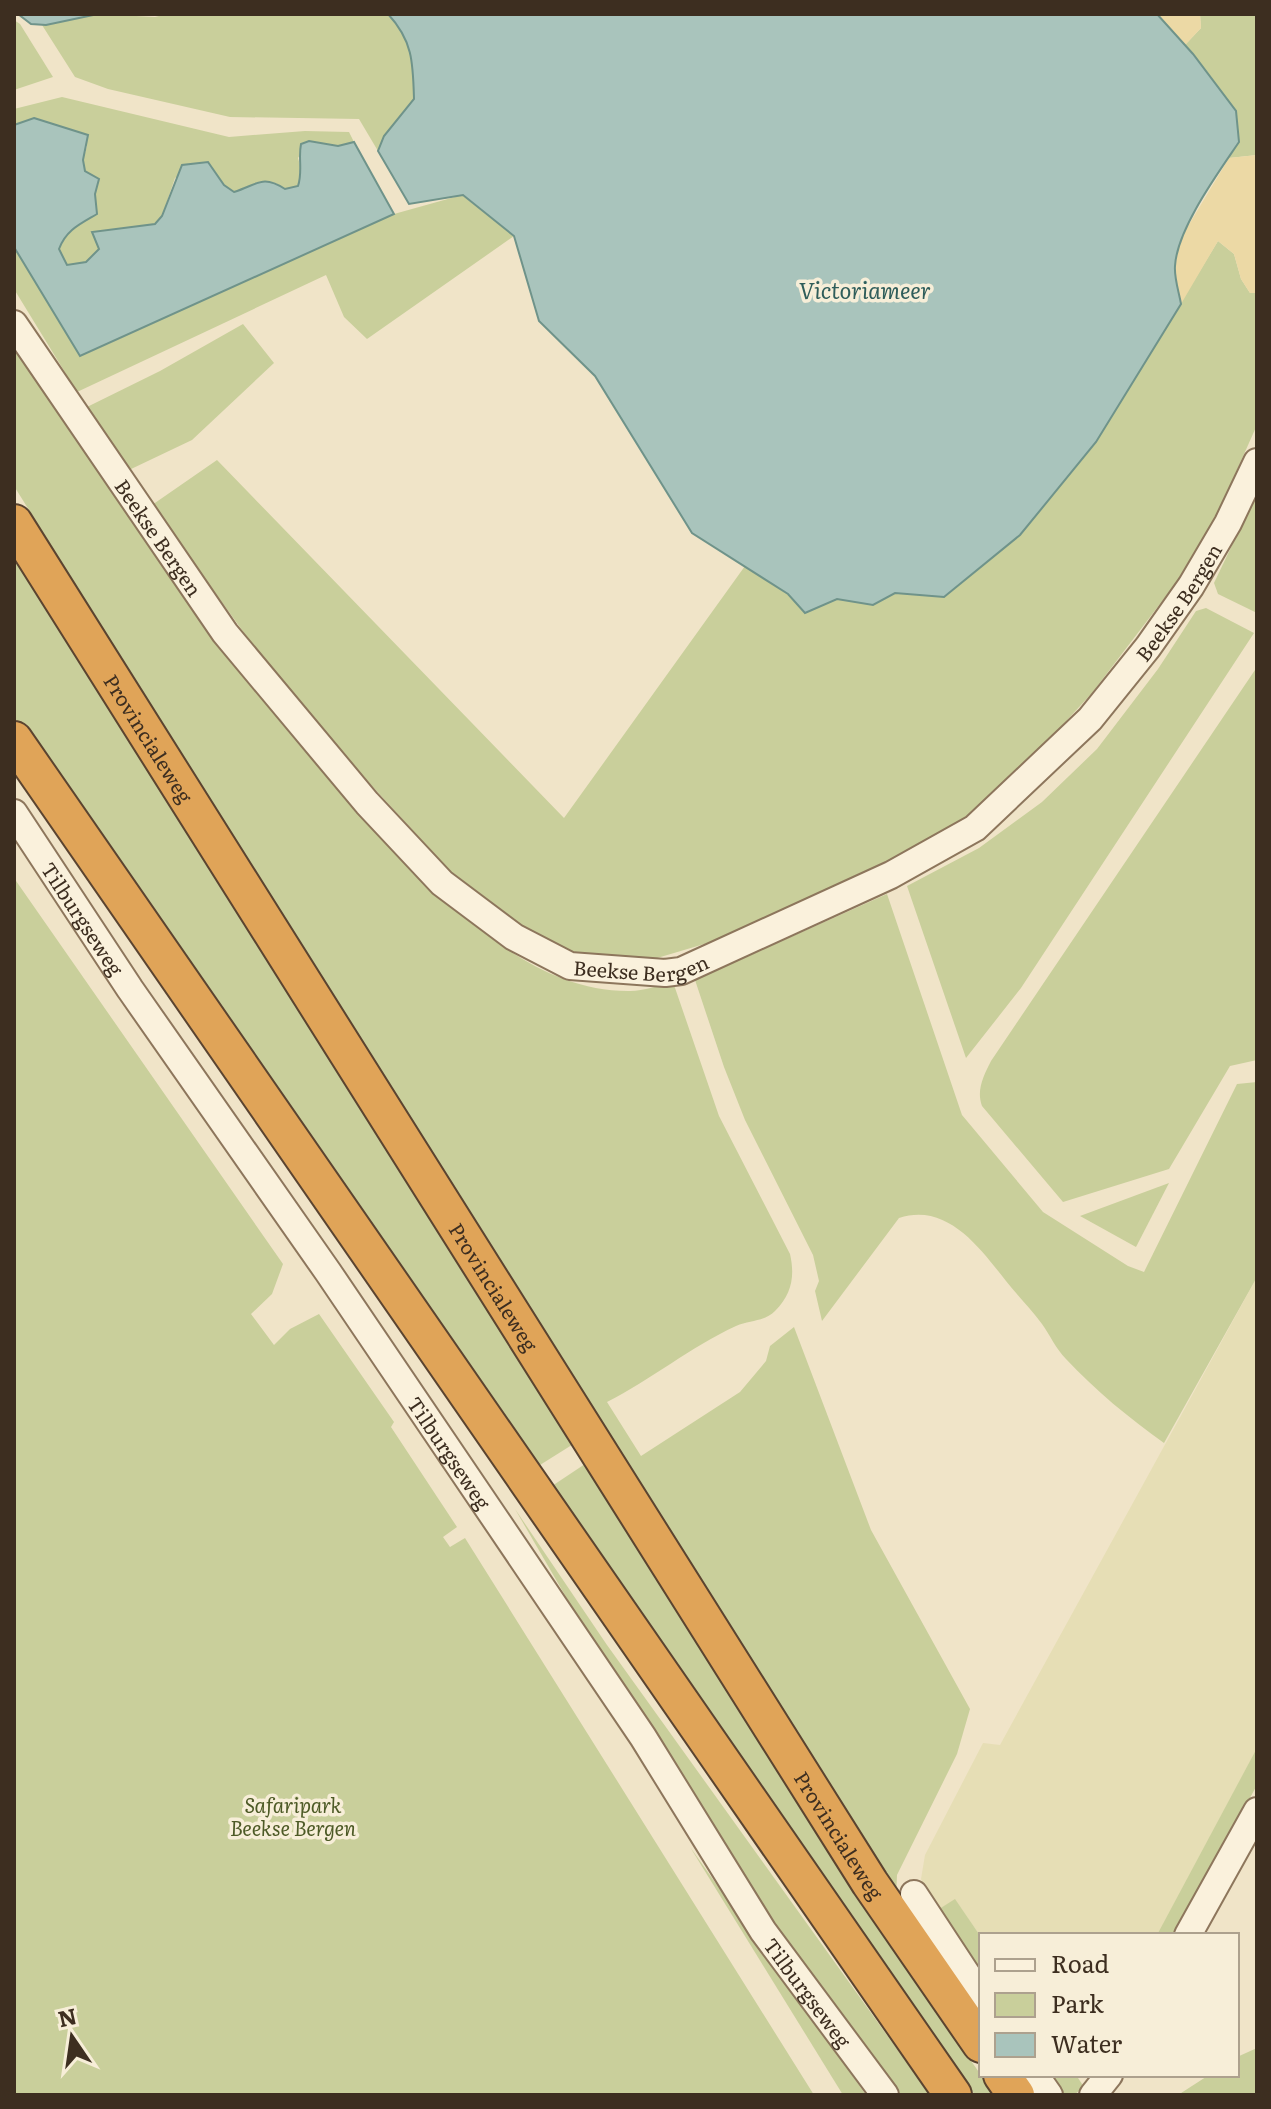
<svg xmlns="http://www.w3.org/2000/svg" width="1271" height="2109" font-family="Literata,serif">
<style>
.farmland{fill:#e6deb5}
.green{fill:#c9cf9b}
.sand{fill:#ecd9a5}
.water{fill:#a9c4bc;stroke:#6f938a;stroke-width:2}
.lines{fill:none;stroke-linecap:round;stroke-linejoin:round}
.minor-casing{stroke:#8d765c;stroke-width:30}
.highway-casing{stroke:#5b4430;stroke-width:40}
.minor{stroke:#faf1dc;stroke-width:26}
.highway{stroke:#e0a458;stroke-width:36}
.labels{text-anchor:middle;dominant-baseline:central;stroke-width:7;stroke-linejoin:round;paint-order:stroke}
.street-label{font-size:20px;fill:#3d2e20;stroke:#f7eed8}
.park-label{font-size:20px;font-style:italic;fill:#4d5a26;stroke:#f7eed8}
.water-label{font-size:22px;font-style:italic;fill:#2f5d5a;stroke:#f7eed8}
</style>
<rect width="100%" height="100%" fill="#f0e4c8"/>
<path class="farmland" d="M 1257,1277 L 1257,1749 L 1158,1935 L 981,1937 L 955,1900 L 936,1911 L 921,1879 L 925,1855 L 983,1743 L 1000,1745 Z"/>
<g class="green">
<path d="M 98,14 L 155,17 L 167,14 L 388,14 C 413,41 413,63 414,99 L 384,136 L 378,151 L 359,119 L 230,117 L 108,89 L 75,77 L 42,25 Z"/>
<path d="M 1200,14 L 1257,14 L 1257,155 L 1229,158 L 1239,142 L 1185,45 L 1201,28 Z"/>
<path d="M 14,20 L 20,24 L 53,77 L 14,90 Z"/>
<path d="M 62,97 L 229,137 L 305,131 L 349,132 L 354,142 L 338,146 L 309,141 L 298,158 L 302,173 L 298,186 L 285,189 C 263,173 256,185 234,192 L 224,185 L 208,162 L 175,178 L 162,216 L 155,224 L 93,232 L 99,249 L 86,262 L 67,265 L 59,249 C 66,231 80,224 97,214 L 95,194 L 99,179 L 85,171 L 83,160 L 87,146 L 35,118 L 14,125 L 14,109 Z"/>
<path d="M 462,195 L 514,236 L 367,339 L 344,317 L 326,275 L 77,392 L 14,289 L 14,247 L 81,356 L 394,214 Z"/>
<path d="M 1218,241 L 1234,254 L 1241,279 L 1250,293 L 1257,293 L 1257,425 L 1215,519 L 1179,579 L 1092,693 L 1022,769 L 972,821 L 748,931 L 637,964 L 601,960 L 556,946 L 512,923 L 463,885 L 325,735 L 275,676 L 152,505 L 217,460 L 564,818 L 745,566 L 788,594 L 805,612 L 837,599 L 873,605 L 895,592 L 944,597 L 1020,535 L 1096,442 Z"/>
<path d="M 243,324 L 274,363 L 192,440 L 129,470 L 87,407 L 160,371 Z"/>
<path d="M 14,333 L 429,883 C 483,936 550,992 630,991 C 644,991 659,985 673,982 L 719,1116 L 790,1254 C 795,1276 792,1294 775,1311 C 764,1322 750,1320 736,1326 C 690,1347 651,1380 607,1402 L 641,1456 L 740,1392 L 766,1361 L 770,1346 L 794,1327 L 871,1530 L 970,1709 L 957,1754 L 897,1875 L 896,1900 L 14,486 Z"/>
<path d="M 1257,493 L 1257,613 L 1218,594 L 1214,583 Z"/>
<path d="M 14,540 L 575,1443 L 532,1470 L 14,717 Z"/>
<path d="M 1206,608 L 1254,633 L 1021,988 L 966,1058 L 907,886 L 979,848 L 1042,802 L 1097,749 L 1158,669 L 1196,611 Z"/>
<path d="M 1257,667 L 1257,1060 L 1230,1066 L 1169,1169 L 1063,1202 L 982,1106 C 976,1090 984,1075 991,1061 Z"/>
<path d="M 14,878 L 283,1264 L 272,1294 L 251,1314 L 274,1345 L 290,1329 L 319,1314 L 394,1422 L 391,1427 L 457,1527 L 443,1537 L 450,1547 L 465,1538 L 814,2095 L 14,2095 Z"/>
<path d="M 887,894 L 962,1115 L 1043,1212 L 1128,1266 L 1144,1272 L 1237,1084 L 1257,1082 L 1257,1277 L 1164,1443 C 1129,1418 1096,1391 1066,1359 C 1056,1349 1050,1335 1042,1324 C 1031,1309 1018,1296 1006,1281 C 980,1248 947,1202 899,1218 L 822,1321 L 815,1291 L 819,1281 L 813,1255 L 745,1120 L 724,1067 L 694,977 L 708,974 Z"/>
<path d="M 1169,1183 L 1136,1247 L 1080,1216 Z"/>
<path d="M 588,1462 L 865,1910 L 995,2095 L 975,2095 L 546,1490 Z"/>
<path d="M 515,1509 L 607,1645 L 930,2095 L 894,2095 L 758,1910 L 620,1690 Z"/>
<path d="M 1257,1748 L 1257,1785 L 1175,1935 L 1157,1935 Z"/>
<path d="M 690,1847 L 866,2095 L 843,2095 Z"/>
<path d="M 955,1899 L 981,1937 L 981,1978 L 936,1911 Z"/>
<path d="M 1257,2048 L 1257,2095 L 1178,2095 L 1209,2075 L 1237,2075 L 1237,2057 Z"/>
<path d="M 1048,2075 L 1076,2075 L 1084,2087 L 1075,2094 L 1063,2095 Z"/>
</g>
<g class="sand">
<path d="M 1157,14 L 1200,14 L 1201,28 L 1185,45 Z"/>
<path d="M 1257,155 L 1257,293 L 1250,293 L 1241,279 L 1234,254 L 1218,241 L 1181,304 L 1174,268 L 1179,241 L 1229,158 Z"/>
</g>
<g class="water">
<path d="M 18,14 L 98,14 L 46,25 L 31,24 Z"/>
<path d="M 388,14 L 1157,14 L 1193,54 L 1236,111 L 1239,142 C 1218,173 1177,229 1175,266 C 1174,278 1179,292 1181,304 L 1096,442 L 1020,535 L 944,597 L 895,593 L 873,605 L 837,599 L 805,613 L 788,594 L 692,533 L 595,376 L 539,321 L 514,236 L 463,195 L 409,204 L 378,151 L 384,136 L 414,99 C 413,63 413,41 388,14 Z"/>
<path d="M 34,118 L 88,135 L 83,160 L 85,171 L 99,179 L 95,194 L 97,214 C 80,224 66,230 59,249 L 67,265 L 86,262 L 99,249 L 92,232 L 155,224 L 162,216 L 182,165 L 208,162 L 224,185 L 234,192 C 257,185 262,174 285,189 L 298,186 C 303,171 298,159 301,144 L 309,141 L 338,146 L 354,142 L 394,214 L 80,356 L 14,247 L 14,125 Z"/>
</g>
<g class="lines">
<g class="minor-casing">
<g id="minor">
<path id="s1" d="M 14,324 L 225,633 L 367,803 L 442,883 L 514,937 L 570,966 L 665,973 L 681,971 L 891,875 L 975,828 L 1090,719 L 1148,647 L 1191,586 L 1228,523 L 1257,462"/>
<path id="s2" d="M 14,813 L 130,989 L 328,1272 L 643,1737 L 763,1931 L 885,2095"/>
<path d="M 914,1894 L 981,1996"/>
<path d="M 1188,1935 L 1257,1811"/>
<path d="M 1035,2075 L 1049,2095"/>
<path d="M 1093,2095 L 1109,2075"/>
</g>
</g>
<g class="highway-casing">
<g id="highway">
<path id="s3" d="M 14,523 L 870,1883 L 981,2044"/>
<path d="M 14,740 L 953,2095"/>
<path d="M 1002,2075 L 1016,2095"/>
</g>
</g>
<use href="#minor" class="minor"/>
<use href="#highway" class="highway"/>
</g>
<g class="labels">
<g class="street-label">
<text stroke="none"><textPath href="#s1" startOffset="258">Beekse Bergen</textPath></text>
<text stroke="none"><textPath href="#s1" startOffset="1602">Beekse Bergen</textPath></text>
<text stroke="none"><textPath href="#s3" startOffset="254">Provincialeweg</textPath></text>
<text stroke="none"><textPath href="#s2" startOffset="126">Tilburgseweg</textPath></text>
<text stroke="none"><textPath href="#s1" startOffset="930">Beekse Bergen</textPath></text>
<text stroke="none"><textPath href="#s3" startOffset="902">Provincialeweg</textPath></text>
<text stroke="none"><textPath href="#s2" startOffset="774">Tilburgseweg</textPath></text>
<text stroke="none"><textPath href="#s3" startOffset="1550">Provincialeweg</textPath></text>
<text stroke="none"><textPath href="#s2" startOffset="1422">Tilburgseweg</textPath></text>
</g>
<g class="park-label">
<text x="293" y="1804">Safaripark<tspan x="293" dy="23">Beekse Bergen</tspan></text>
</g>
<g class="water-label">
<text x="865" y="289">Victoriameer</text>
</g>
</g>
<rect width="1271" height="2109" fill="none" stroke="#3d2e20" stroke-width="32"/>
<rect x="979" y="1933" width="260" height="144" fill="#f7eed8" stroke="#ada18e" stroke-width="2"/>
<rect x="995" y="1959" width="40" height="12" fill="#faf1dc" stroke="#ada18e" stroke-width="2"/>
<text x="1051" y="1973" font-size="24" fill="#3d2e20">Road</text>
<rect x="995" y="1993" width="40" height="24" fill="#c9cf9b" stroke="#ada18e" stroke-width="2"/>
<text x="1051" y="2013" font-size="24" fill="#3d2e20">Park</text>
<rect x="995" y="2033" width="40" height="24" fill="#a9c4bc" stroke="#ada18e" stroke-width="2"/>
<text x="1051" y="2053" font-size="24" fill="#3d2e20">Water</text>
<g transform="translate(72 2037) rotate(347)" stroke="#f7eed8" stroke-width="6" paint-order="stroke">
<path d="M0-6L14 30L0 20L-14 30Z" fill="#3d2e20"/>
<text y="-12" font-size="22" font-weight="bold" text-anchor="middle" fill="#3d2e20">N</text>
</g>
</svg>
